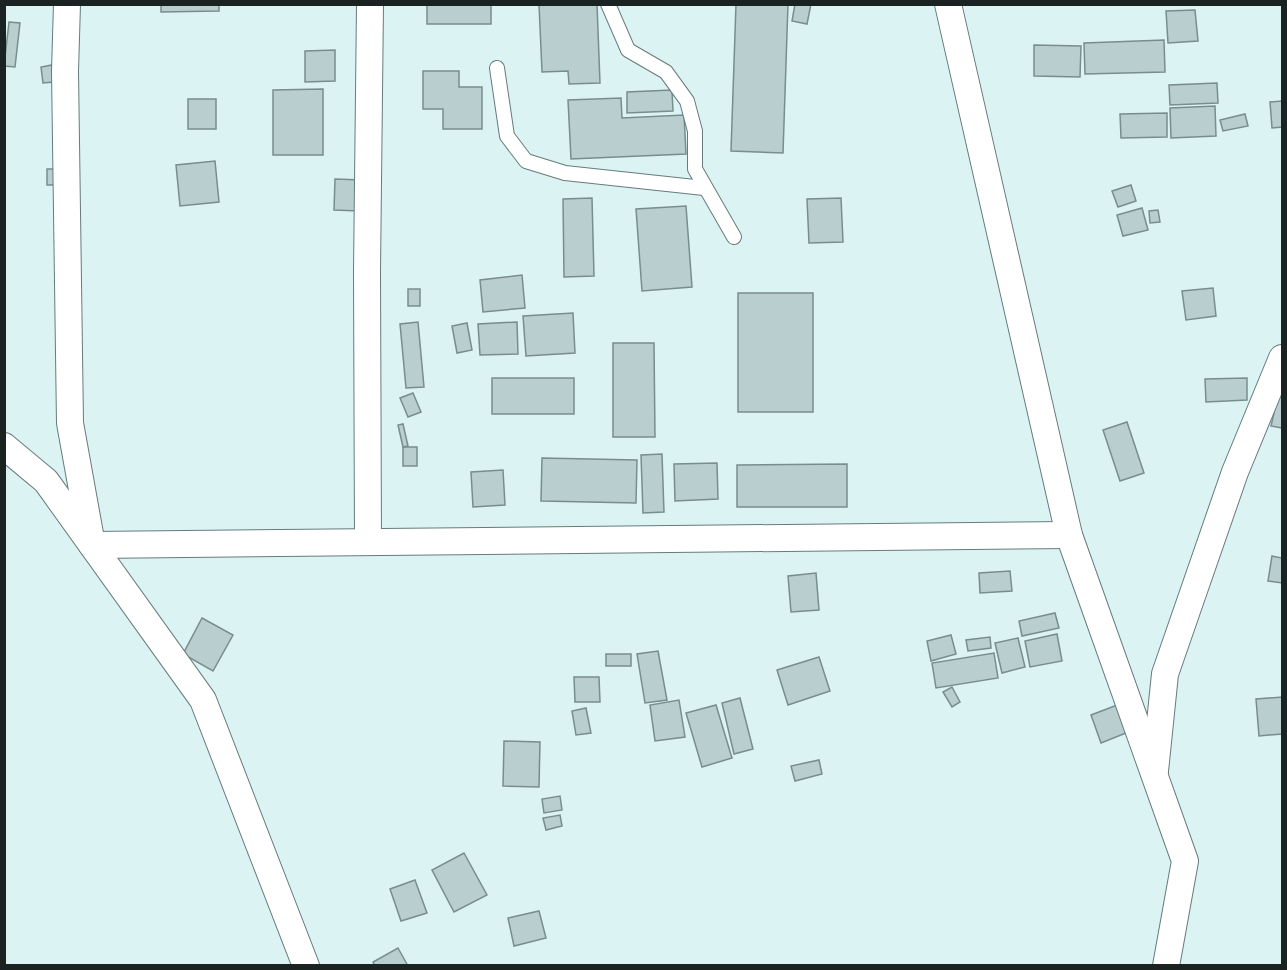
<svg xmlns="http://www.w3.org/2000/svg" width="1287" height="970" font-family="'DejaVu Sans',sans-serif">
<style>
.building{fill:#b8cecf;stroke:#788d8e;stroke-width:1.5}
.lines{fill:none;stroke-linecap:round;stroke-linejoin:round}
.service-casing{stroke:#677b7c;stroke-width:16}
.minor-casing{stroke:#677b7c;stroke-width:28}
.service{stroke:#fff;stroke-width:14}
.minor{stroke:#fff;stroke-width:26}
</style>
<rect width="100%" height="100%" fill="#dcf3f4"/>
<g class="building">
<path d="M 161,4 L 219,4 L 219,11 L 161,12 Z"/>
<rect x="427" y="4" width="64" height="20"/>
<path d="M 539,4 L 597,4 L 600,83 L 569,84 L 568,71 L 542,72 Z"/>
<path d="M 736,4 L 788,4 L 783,153 L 731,151 Z"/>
<path d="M 795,4 L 811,4 L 807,24 L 792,21 Z"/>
<path d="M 1195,10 L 1198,41 L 1168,43 L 1166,11 Z"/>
<path d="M 9,22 L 20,23 L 15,67 L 4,66 Z"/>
<path d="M 1164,40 L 1165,72 L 1085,74 L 1084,43 Z"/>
<path d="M 1034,45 L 1081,46 L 1080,77 L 1034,76 Z"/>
<path d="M 335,50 L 335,81 L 305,82 L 305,51 Z"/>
<path d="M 52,65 L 54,82 L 43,83 L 41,67 Z"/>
<path d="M 423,71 L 459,71 L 459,87 L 482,87 L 482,129 L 443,129 L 443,109 L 423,109 Z"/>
<path d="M 1217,83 L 1218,103 L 1170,105 L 1169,85 Z"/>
<path d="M 323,89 L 323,155 L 273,155 L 273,90 Z"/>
<path d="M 672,90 L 673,111 L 627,113 L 627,92 Z"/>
<path d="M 621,98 L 622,118 L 684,115 L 686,154 L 571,159 L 568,100 Z"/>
<rect x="188" y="99" width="28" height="30"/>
<path d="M 1282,101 L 1282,127 L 1272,128 L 1270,102 Z"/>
<path d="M 1215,106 L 1216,136 L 1171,138 L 1170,108 Z"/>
<path d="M 1167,113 L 1167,137 L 1121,138 L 1120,114 Z"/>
<path d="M 1245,114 L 1248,126 L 1223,131 L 1220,120 Z"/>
<path d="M 215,161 L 219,202 L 180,206 L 176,165 Z"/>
<rect x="47" y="169" width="9" height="16"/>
<path d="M 335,179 L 361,180 L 359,211 L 334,210 Z"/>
<path d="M 1131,185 L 1136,201 L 1118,207 L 1112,191 Z"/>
<path d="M 592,198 L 594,276 L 564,277 L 563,199 Z"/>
<path d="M 841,198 L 843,242 L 809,243 L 807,199 Z"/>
<path d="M 686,206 L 692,287 L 642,291 L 636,209 Z"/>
<path d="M 1142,208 L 1148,230 L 1123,236 L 1117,215 Z"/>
<path d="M 1158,210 L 1160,222 L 1150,223 L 1149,211 Z"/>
<path d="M 522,275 L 525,308 L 483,312 L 480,280 Z"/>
<path d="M 1213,288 L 1216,316 L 1186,320 L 1182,291 Z"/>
<rect x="408" y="289" width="12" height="17"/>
<rect x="738" y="293" width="75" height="119"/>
<path d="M 573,313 L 575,353 L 526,356 L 523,316 Z"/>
<path d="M 418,322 L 424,387 L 406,388 L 400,324 Z"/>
<path d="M 517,322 L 518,354 L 480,355 L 478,324 Z"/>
<path d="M 467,323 L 472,350 L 457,353 L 452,326 Z"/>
<path d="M 613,343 L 654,343 L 655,437 L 613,437 Z"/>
<rect x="492" y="378" width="82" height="36"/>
<path d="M 1247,378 L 1247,400 L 1206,402 L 1205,379 Z"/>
<path d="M 1281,382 L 1282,382 L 1282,428 L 1271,426 Z"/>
<path d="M 413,393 L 421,412 L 408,417 L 400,398 Z"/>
<path d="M 1127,422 L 1144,473 L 1120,481 L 1103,430 Z"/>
<path d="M 403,424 L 408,446 L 403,447 L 398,425 Z"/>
<rect x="403" y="447" width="14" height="19"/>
<path d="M 662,454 L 664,512 L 643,513 L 641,455 Z"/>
<path d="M 542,458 L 637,460 L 636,503 L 541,501 Z"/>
<path d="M 717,463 L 718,499 L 675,501 L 674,464 Z"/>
<path d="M 847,464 L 847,507 L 737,507 L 737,465 Z"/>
<path d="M 503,470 L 505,505 L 473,507 L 471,472 Z"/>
<path d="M 1272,556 L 1282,558 L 1282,583 L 1268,581 Z"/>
<path d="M 1010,571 L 1012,591 L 980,593 L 979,573 Z"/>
<path d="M 816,573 L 819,610 L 791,612 L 788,576 Z"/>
<path d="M 1055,613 L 1059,628 L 1022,636 L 1019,621 Z"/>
<path d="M 202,618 L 233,635 L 213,671 L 183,654 Z"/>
<path d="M 1057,634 L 1062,661 L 1030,667 L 1025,641 Z"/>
<path d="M 951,635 L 956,654 L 931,661 L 927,641 Z"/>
<path d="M 990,637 L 991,648 L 968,651 L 966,640 Z"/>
<path d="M 1018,638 L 1025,667 L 1002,673 L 995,643 Z"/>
<path d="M 658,651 L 667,700 L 645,703 L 637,654 Z"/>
<path d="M 994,653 L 998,678 L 936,688 L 932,663 Z"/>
<rect x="606" y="654" width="25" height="12"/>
<path d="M 819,657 L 830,691 L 788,705 L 777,670 Z"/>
<path d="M 574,677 L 599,677 L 600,702 L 575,702 Z"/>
<path d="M 952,687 L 960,702 L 952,707 L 943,692 Z"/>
<path d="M 1282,697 L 1282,734 L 1259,736 L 1256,699 Z"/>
<path d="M 740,698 L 753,749 L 734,754 L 722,703 Z"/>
<path d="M 679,700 L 685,737 L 655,741 L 650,705 Z"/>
<path d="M 1125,702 L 1131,731 L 1101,743 L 1091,715 Z"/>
<path d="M 716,705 L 732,758 L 702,767 L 686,713 Z"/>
<path d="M 586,708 L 591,733 L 576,735 L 572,711 Z"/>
<path d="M 504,741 L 540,742 L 539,787 L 503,786 Z"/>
<path d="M 819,760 L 822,774 L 795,781 L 791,766 Z"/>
<path d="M 560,796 L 562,810 L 544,813 L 542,799 Z"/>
<path d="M 560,815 L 562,826 L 546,830 L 543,818 Z"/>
<path d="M 464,853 L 487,895 L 454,912 L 432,870 Z"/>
<path d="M 415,880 L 427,913 L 401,921 L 390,889 Z"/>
<path d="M 539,911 L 546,938 L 514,946 L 508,918 Z"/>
<path d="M 398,948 L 408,966 L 375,966 L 373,962 Z"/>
</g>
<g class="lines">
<g class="service-casing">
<g id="service">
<path d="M 608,4 L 628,50 L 666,72 L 687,101 L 695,131 L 695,169 L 734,237"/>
<path d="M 497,68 L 507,136 L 526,161 L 565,173 L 704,188"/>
</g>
</g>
<g class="minor-casing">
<g id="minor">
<path d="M 67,4 L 65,71 L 70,423 L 92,545 L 1069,535"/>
<path d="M 948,4 L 1069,535 L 1185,861 L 1166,966"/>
<path d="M 4,446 L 46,481 L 203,700 L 306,966"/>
<path d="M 368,542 L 367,272 L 370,4"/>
<path d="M 1155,771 L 1165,674 L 1235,472 L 1282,358"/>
</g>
</g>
<use href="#service" class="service"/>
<use href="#minor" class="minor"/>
</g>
<rect width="1287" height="970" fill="none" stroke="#1a2222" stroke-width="12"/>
</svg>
